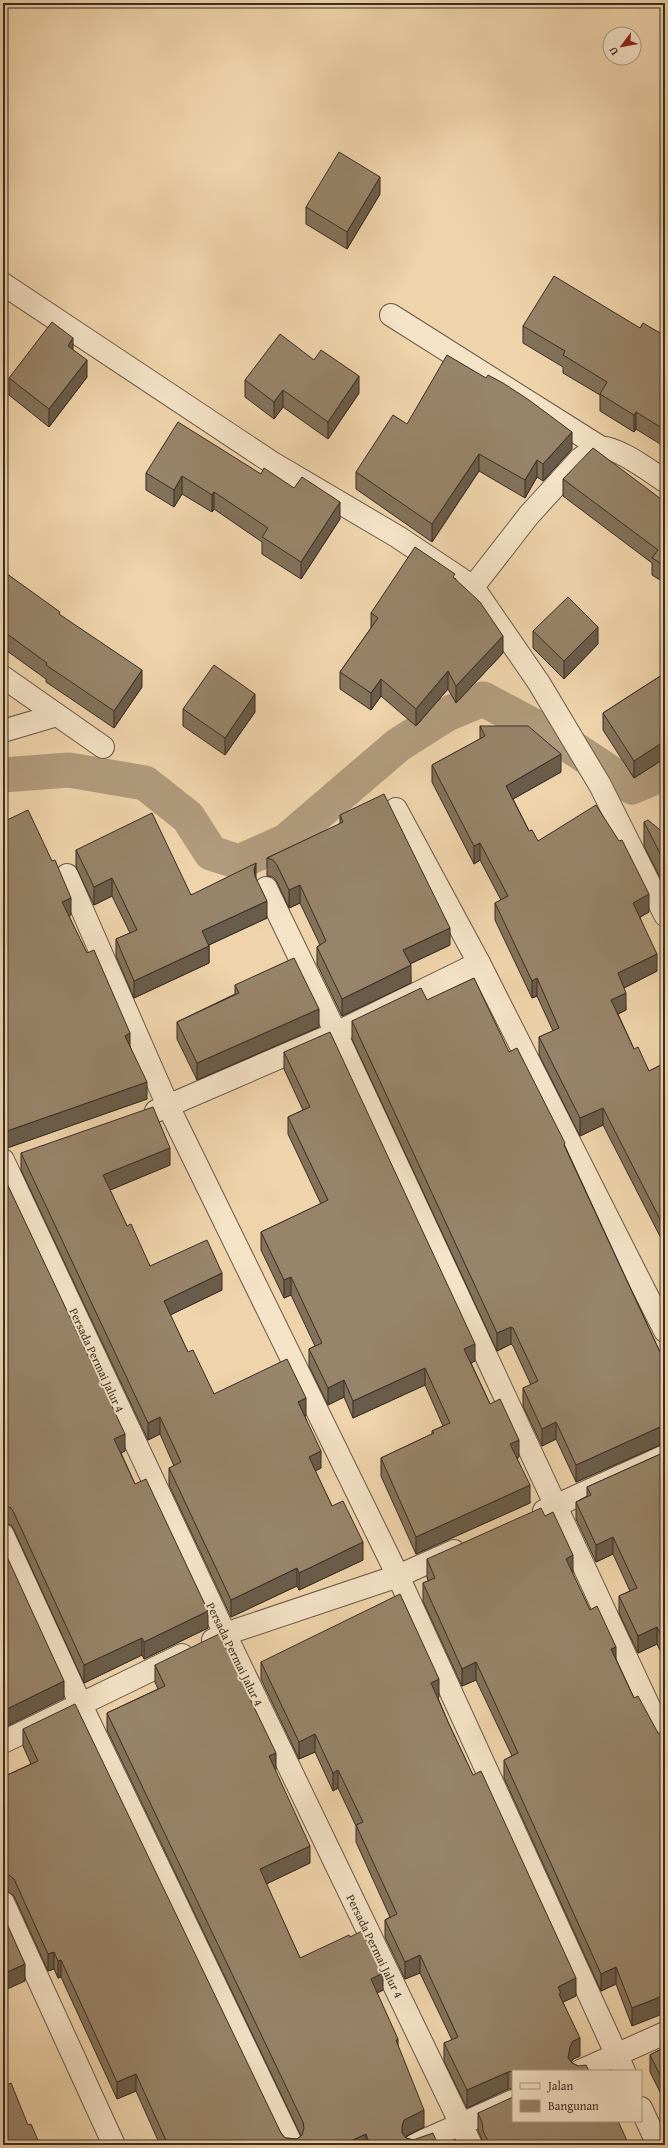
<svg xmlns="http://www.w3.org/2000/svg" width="668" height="2148" font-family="'Gentium Book Plus',serif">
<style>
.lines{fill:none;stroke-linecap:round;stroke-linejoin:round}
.canal{stroke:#b19b7d;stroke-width:35}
.minor-casing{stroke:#675746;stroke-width:24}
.minor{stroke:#f5e3c8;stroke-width:22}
.wall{fill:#83725b;stroke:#3a2d24}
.shaded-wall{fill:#6a5c4a;stroke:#3a2d24}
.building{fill:#98846a;stroke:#3a2d24}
.labels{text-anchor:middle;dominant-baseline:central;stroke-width:4;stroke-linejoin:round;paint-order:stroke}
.street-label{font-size:12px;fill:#3a2d24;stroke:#f5e3c8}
</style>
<rect width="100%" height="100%" fill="#efd4ab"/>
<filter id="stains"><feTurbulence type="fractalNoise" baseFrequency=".005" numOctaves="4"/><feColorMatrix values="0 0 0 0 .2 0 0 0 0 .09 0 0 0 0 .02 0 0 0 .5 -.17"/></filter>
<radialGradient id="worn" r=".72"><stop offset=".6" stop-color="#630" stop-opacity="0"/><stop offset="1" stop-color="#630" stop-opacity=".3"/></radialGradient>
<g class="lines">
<path class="canal" d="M 3,775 L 69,770 L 145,783 L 188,817 L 211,853 L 239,862 L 286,841 L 398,745 L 447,714 L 483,699 L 564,742 L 632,787 L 665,773"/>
<g class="minor-casing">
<g id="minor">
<path d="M 3,284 L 271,462 L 398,537 L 473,587 L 539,683 L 600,785 L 665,915"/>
<path d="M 391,315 L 600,447"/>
<path d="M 473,587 L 529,515 L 580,459 C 586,455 592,449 599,448 C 614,444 651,472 665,481"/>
<path d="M 3,677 L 103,747"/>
<path d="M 3,731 L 57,715"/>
<path d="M 396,809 L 479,963 L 665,1331"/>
<path d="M 67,875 L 168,1106 L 398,1576 L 624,2071"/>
<path d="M 266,888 L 336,1033 L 665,1741"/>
<path d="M 156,1111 L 336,1033 L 479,963"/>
<path d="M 3,1160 L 225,1634 L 471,2145"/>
<path d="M 544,1511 L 665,1456"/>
<path d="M 3,1535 L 81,1705 L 292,2145"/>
<path d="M 213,1640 L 225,1634 L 398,1576 L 454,1551"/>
<path d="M 3,1742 L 182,1655"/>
<path d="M 3,1902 L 114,2145"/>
<path d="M 580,2071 L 665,2033"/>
<path d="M 641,2108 L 658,2145"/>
<path d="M 414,2145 L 513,2101"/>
</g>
</g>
<use href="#minor" class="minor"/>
</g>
<g class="wall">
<path d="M 662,3 L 665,3 L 665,10 L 662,8 Z"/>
<path d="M 380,194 L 347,249 L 306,224 L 306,207 Z"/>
<path d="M 523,326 L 640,328 L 665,336 L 665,447 L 636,429 L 634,432 L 600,411 L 600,395 L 563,373 L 563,367 L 523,343 Z"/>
<path d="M 73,350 L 87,377 L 49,427 L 9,395 L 9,378 Z"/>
<path d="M 314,360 L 359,393 L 328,439 L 283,407 L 274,419 L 245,397 L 245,380 Z"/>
<path d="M 407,424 L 572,449 L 543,481 L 537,477 L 525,498 L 479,471 L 432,542 L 356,489 L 356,472 Z"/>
<path d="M 146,473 L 261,474 L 340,519 L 301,579 L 262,554 L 262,542 L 214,509 L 212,512 L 182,494 L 174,507 L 146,490 Z"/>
<path d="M 563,479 L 665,502 L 665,583 L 652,575 L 652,563 L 563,496 Z"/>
<path d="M 3,571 L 60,615 L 142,687 L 114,728 L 46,682 L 46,679 L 3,648 Z"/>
<path d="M 455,578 L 503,653 L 456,703 L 448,689 L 416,726 L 381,696 L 371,710 L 340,689 L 340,672 L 371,628 L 371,613 Z"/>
<path d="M 533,631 L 598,644 L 564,679 L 533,648 Z"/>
<path d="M 665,673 L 665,758 L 634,778 L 603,730 L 603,713 Z"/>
<path d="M 183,709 L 255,712 L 225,755 L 183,726 Z"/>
<path d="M 480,726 L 561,772 L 513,799 L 529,831 L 538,841 L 649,912 L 640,917 L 657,971 L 624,988 L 626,1010 L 618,1014 L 634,1049 L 649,1071 L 665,1063 L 665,1246 L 603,1125 L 580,1136 L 539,1055 L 539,1037 L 553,1031 L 537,996 L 532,998 L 495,920 L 495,903 L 501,900 L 480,860 L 474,864 L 432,782 L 432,765 L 480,739 Z"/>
<path d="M 340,815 L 450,945 L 410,964 L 411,983 L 342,1016 L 317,964 L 317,947 L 320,945 L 300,903 L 289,908 L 277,882 L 273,877 L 267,876 L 267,858 L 340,824 Z"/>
<path d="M 3,822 L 71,915 L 69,916 L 130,1046 L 147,1099 L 7,1148 L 3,1149 Z"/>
<path d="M 644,822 L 665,834 L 665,887 L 644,846 Z"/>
<path d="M 76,850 L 191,895 L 256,879 L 267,918 L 209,945 L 209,963 L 134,998 L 116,956 L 116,939 L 130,933 L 112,896 L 94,905 L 76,867 Z"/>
<path d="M 235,985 L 319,1027 L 197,1080 L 177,1039 L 177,1022 L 235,994 Z"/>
<path d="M 427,1000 L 509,1052 L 565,1146 L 665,1363 L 665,1444 L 660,1445 L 576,1482 L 556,1439 L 542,1446 L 523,1406 L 523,1388 L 531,1385 L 513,1346 L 511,1344 L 497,1351 L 352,1039 L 352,1021 Z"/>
<path d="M 284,1052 L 475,1361 L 471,1363 L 490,1404 L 519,1457 L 517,1458 L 530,1503 L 416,1554 L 381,1476 L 381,1458 L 432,1434 L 432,1431 L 443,1426 L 425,1385 L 353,1418 L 344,1397 L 328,1405 L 309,1366 L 309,1349 L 315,1346 L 291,1295 L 284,1298 L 261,1250 L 261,1232 L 321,1204 L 288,1134 L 288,1117 L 303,1110 L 284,1069 Z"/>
<path d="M 21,1153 L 170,1165 L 110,1190 L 127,1226 L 150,1266 L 222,1290 L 170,1315 L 188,1352 L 214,1394 L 306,1415 L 305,1416 L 321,1468 L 315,1471 L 332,1506 L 363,1560 L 299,1590 L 297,1586 L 231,1617 L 169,1485 L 169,1468 L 174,1466 L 160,1434 L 148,1440 L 21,1170 Z"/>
<path d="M 3,1175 L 125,1451 L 121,1453 L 135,1484 L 208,1628 L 144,1659 L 142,1655 L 84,1683 L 14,1530 L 11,1525 L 5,1523 L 3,1523 Z"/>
<path d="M 665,1452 L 665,1661 L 657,1644 L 638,1653 L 619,1613 L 619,1596 L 630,1591 L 613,1554 L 596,1562 L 576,1519 L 576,1502 L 587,1496 L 587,1487 Z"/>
<path d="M 427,1559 L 573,1573 L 572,1573 L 590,1610 L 616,1659 L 634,1698 L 658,1733 L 664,1736 L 632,2026 L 616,1984 L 601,1991 L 504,1778 L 504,1760 L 512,1756 L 476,1680 L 462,1686 L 423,1601 L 423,1583 L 428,1581 L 427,1577 Z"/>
<path d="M 261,1662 L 439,1697 L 438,1698 L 448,1722 L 576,1996 L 563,2002 L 580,2056 L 573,2059 L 571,2062 L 572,2063 L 589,2071 L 513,2071 L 513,2089 L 508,2089 L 467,2108 L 444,2061 L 444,2043 L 452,2040 L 420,1973 L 405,1979 L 385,1937 L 385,1920 L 390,1917 L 356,1842 L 356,1826 L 338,1788 L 333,1791 L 315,1752 L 299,1759 L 261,1679 Z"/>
<path d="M 155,1665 L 276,1770 L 275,1770 L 310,1863 L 266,1884 L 300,1958 L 383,1990 L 377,1993 L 398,2046 L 424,2127 L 406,2137 L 406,2138 L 413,2140 L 438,2145 L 160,2145 L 136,2091 L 117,2099 L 61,1977 L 58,1978 L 54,1969 L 48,1971 L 14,1896 L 5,1890 L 3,1890 L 3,1777 L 31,1764 L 23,1746 L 23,1729 L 281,2133 L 285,2138 L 297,2139 L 301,2136 L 107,1730 L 107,1713 L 158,1689 L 155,1682 Z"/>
<path d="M 665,1683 L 665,1711 L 661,1703 L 661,1685 Z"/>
<path d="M 665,2047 L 665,2102 L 650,2072 L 650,2055 Z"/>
<path d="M 478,2113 L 629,2145 L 483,2145 L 482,2140 L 478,2130 Z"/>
</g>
<g class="shaded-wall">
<path d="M 380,177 L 380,194 L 347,249 L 347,232 Z"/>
<path d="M 73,338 L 73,356 L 68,346 Z"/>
<path d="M 87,360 L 87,377 L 49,427 L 49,409 Z"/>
<path d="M 359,376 L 359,393 L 328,439 L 328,422 Z"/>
<path d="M 283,390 L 283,407 L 274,419 L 274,402 Z"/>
<path d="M 636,412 L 636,429 L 634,432 L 634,415 Z"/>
<path d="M 572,432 L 572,449 L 543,481 L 543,464 Z"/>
<path d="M 479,454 L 479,471 L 432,542 L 432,524 Z"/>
<path d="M 537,460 L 537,477 L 525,498 L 525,480 Z"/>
<path d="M 182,476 L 182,494 L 174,507 L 174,490 Z"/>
<path d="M 214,492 L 214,509 L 212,512 L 212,495 Z"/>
<path d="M 340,502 L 340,519 L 301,579 L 301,562 Z"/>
<path d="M 598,627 L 598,644 L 564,679 L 564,661 Z"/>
<path d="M 503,636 L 503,653 L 456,703 L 456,686 Z"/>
<path d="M 142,670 L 142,687 L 114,728 L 114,711 Z"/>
<path d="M 448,671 L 448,689 L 416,726 L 416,709 Z"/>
<path d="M 381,679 L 381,696 L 371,710 L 371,693 Z"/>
<path d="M 255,694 L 255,712 L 225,755 L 225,738 Z"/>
<path d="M 665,741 L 665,758 L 634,778 L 634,761 Z"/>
<path d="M 561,754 L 561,772 L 506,803 L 506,786 Z"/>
<path d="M 480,843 L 480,860 L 474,864 L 474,846 Z"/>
<path d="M 256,863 L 256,881 L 254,869 Z"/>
<path d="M 112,878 L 112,896 L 94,905 L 94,887 Z"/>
<path d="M 300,885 L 300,903 L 289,908 L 289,890 Z"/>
<path d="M 649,894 L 649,912 L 633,921 L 633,903 Z"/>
<path d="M 71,898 L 71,915 L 62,919 L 62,902 Z"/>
<path d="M 267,901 L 267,918 L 202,948 L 202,931 Z"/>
<path d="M 450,928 L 450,945 L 403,967 L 403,950 Z"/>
<path d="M 209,946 L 209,963 L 134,998 L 134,981 Z"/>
<path d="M 657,954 L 657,971 L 618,991 L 618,973 Z"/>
<path d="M 411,965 L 411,983 L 342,1016 L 342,999 Z"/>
<path d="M 537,978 L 537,996 L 532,998 L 532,981 Z"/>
<path d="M 626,993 L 626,1010 L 611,1017 L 611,1000 Z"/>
<path d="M 319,1009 L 319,1027 L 197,1080 L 197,1063 Z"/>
<path d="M 130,1033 L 130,1050 L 125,1036 Z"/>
<path d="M 147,1082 L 147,1099 L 7,1148 L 7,1131 Z"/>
<path d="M 603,1108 L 603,1125 L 580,1136 L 580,1118 Z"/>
<path d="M 170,1148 L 170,1165 L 103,1193 L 103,1175 Z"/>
<path d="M 222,1273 L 222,1290 L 164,1318 L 164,1301 Z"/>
<path d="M 291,1277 L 291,1295 L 284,1298 L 284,1280 Z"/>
<path d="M 511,1327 L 511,1344 L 497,1351 L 497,1333 Z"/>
<path d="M 475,1344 L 475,1361 L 464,1366 L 464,1349 Z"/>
<path d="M 425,1368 L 425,1385 L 353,1418 L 353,1401 Z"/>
<path d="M 344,1380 L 344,1397 L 328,1405 L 328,1388 Z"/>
<path d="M 306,1398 L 306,1415 L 298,1419 L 298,1402 Z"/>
<path d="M 160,1417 L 160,1434 L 148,1440 L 148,1423 Z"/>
<path d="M 556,1422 L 556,1439 L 542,1446 L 542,1429 Z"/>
<path d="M 660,1427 L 660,1445 L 576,1482 L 576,1465 Z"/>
<path d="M 125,1434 L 125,1451 L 114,1456 L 114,1439 Z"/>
<path d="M 519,1440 L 519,1457 L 510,1461 L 510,1444 Z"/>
<path d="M 321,1451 L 321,1468 L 309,1474 L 309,1457 Z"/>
<path d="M 530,1485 L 530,1503 L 416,1554 L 416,1537 Z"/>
<path d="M 613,1537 L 613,1554 L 596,1562 L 596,1545 Z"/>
<path d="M 363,1542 L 363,1560 L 299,1590 L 299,1573 Z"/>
<path d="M 573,1555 L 573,1573 L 566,1576 L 566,1559 Z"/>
<path d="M 297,1568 L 297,1586 L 231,1617 L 231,1600 Z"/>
<path d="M 208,1611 L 208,1628 L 144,1659 L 144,1642 Z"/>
<path d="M 657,1627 L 657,1644 L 638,1653 L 638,1636 Z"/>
<path d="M 142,1638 L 142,1655 L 84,1683 L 84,1665 Z"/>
<path d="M 616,1647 L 616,1664 L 611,1649 Z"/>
<path d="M 476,1662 L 476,1680 L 462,1686 L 462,1669 Z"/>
<path d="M 439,1679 L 439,1697 L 431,1701 L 431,1683 Z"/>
<path d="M 64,1681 L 64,1698 L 3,1728 L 3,1711 Z"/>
<path d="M 315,1734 L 315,1752 L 299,1759 L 299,1742 Z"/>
<path d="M 276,1753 L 276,1770 L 269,1773 L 269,1756 Z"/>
<path d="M 338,1770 L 338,1788 L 333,1791 L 333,1773 Z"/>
<path d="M 310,1846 L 310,1863 L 260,1887 L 260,1869 Z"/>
<path d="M 54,1952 L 54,1969 L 48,1971 L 48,1954 Z"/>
<path d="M 420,1955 L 420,1973 L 405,1979 L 405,1962 Z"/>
<path d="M 61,1960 L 61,1977 L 58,1978 L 58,1961 Z"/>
<path d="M 25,1964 L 25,1981 L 3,1991 L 3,1974 Z"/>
<path d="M 616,1967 L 616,1984 L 601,1991 L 601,1974 Z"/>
<path d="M 383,1973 L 383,1990 L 371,1996 L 371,1979 Z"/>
<path d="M 576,1978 L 576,1996 L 561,2003 L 558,1987 Z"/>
<path d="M 665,1995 L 665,2013 L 632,2026 L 632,2008 Z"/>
<path d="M 580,2038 L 580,2056 L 573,2059 L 570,2064 L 568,2058 L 570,2047 L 573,2041 Z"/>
<path d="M 398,2039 L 398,2056 L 396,2040 Z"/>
<path d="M 508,2072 L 508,2089 L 467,2108 L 467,2090 Z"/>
<path d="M 136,2074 L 136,2091 L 117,2099 L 117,2082 Z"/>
<path d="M 424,2110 L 424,2127 L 404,2137 L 402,2143 L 402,2126 L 404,2120 Z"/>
<path d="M 366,2134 L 366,2145 L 342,2145 Z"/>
</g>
<g class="building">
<path d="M 339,152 L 380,177 L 347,232 L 306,207 Z"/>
<path d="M 554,276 L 640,328 L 643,323 L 665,336 L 665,430 L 636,412 L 634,415 L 600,394 L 607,382 L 563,355 L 565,351 L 523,326 Z"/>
<path d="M 52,322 L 73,338 L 68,346 L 87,360 L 49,409 L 9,378 Z"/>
<path d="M 280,334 L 314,360 L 321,350 L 359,376 L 328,422 L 283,390 L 274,402 L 245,380 Z"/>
<path d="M 447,355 L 486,378 L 488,375 L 503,383 L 529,400 L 572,432 L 543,464 L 537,460 L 525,480 L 479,454 L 432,524 L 356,472 L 393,415 L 407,424 Z"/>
<path d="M 178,422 L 261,474 L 264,468 L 294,488 L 302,477 L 340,502 L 301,562 L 262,537 L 268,528 L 214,492 L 212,495 L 182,476 L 174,490 L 146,473 Z"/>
<path d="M 593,448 L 665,502 L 665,566 L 652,558 L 658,550 L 563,479 Z"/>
<path d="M 415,547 L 455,574 L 453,577 L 480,602 L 503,636 L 456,686 L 448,671 L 416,709 L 381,679 L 371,693 L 340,672 L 378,618 L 371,613 Z"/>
<path d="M 3,571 L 60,612 L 59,614 L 142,670 L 114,711 L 46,665 L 47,663 L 3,631 Z"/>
<path d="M 568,597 L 598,627 L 564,661 L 533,631 Z"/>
<path d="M 214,665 L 255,694 L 225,738 L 183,709 Z"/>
<path d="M 665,673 L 665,741 L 634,761 L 603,713 Z"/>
<path d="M 480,726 L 528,726 L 561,754 L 506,786 L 529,831 L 532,830 L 538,841 L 596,805 L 619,841 L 622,840 L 649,894 L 633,903 L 657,954 L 618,973 L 626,993 L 611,1000 L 634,1049 L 638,1047 L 649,1071 L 665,1063 L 665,1229 L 603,1108 L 580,1118 L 539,1037 L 559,1028 L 537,978 L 532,981 L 495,903 L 508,896 L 480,843 L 474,846 L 432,765 L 485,736 Z"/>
<path d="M 384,794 L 450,928 L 403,950 L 411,965 L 342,999 L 317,947 L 326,941 L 300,885 L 289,890 L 277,865 L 273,860 L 267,858 L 343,822 L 340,815 Z"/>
<path d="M 28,810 L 52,861 L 55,860 L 71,898 L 62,902 L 87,953 L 94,950 L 130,1033 L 125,1036 L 147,1082 L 7,1131 L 3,1131 L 3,822 Z"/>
<path d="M 152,813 L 191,895 L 256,863 L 254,869 L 255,876 L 267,901 L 202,931 L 209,946 L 134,981 L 116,939 L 137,930 L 112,878 L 94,887 L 76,850 Z"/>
<path d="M 648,820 L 665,834 L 665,863 L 644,822 Z"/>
<path d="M 294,958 L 319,1009 L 197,1063 L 177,1022 L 239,993 L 235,985 Z"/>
<path d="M 474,978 L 509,1052 L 517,1048 L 565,1143 L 564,1145 L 665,1363 L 665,1426 L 660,1427 L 576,1465 L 556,1422 L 542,1429 L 523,1388 L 538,1381 L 513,1328 L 511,1327 L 497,1333 L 352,1021 L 421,988 L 427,1000 Z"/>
<path d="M 330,1032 L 475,1344 L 464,1349 L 490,1404 L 500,1399 L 519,1440 L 510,1444 L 530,1485 L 416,1537 L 381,1458 L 434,1433 L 432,1431 L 450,1423 L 425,1368 L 353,1401 L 344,1380 L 328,1388 L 309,1349 L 322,1343 L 291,1277 L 284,1280 L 261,1232 L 328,1200 L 288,1117 L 310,1107 L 284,1052 Z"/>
<path d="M 153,1107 L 170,1148 L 103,1175 L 127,1226 L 131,1224 L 150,1266 L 207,1240 L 222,1273 L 164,1301 L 188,1352 L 193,1350 L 214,1394 L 287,1359 L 306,1398 L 298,1402 L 321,1451 L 309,1457 L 332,1506 L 343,1501 L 363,1542 L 299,1573 L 297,1568 L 231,1600 L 169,1468 L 181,1462 L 160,1417 L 148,1423 L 21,1153 Z"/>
<path d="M 3,1175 L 125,1434 L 114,1439 L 135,1484 L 146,1479 L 208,1611 L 144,1642 L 142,1638 L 84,1665 L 14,1513 L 11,1508 L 5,1506 L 3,1506 Z"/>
<path d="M 665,1452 L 665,1644 L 657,1627 L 638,1636 L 619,1596 L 637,1588 L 613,1537 L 596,1545 L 576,1502 L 591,1495 L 587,1487 Z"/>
<path d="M 541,1508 L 545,1516 L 553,1512 L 573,1555 L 566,1559 L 590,1610 L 597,1606 L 616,1647 L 611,1649 L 634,1698 L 638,1696 L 658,1733 L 665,1736 L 665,1995 L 632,2008 L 616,1967 L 601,1974 L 504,1760 L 518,1753 L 476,1662 L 462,1669 L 423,1583 L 435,1578 L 427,1559 Z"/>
<path d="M 3,1548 L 64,1681 L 3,1711 Z"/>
<path d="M 400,1594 L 439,1679 L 431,1683 L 448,1722 L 473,1775 L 481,1771 L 576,1978 L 558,1987 L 561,1993 L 559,1994 L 580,2038 L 573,2041 L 570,2047 L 568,2058 L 572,2063 L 578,2066 L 586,2065 L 589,2071 L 513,2071 L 508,2072 L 467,2090 L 444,2043 L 458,2037 L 420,1955 L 405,1962 L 385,1920 L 397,1914 L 356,1825 L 363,1822 L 338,1770 L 333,1773 L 315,1734 L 299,1742 L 261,1662 Z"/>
<path d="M 219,1634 L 276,1753 L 269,1756 L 310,1846 L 260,1869 L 300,1958 L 349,1935 L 350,1937 L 362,1931 L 383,1973 L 371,1979 L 398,2039 L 396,2040 L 424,2110 L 404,2120 L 402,2126 L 402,2133 L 406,2138 L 413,2140 L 433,2133 L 438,2145 L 370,2145 L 366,2134 L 342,2145 L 168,2145 L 136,2074 L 117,2082 L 61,1960 L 58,1961 L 54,1952 L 48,1954 L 14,1879 L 5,1872 L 3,1873 L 3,1777 L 38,1761 L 23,1729 L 75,1704 L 281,2133 L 285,2138 L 297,2139 L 302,2135 L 304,2128 L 303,2122 L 107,1713 L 165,1686 L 155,1665 Z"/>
<path d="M 665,1683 L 665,1694 L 661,1685 Z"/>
<path d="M 3,1915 L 25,1964 L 3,1974 Z"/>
<path d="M 665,2047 L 665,2085 L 650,2055 Z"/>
<path d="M 3,2080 L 5,2086 L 11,2083 L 28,2125 L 31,2124 L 40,2145 L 3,2145 Z"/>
<path d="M 513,2097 L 513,2121 L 618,2121 L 629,2145 L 490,2145 L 483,2131 L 482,2122 L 478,2113 Z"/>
</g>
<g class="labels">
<g class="street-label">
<text transform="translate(97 1360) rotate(65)">Persada Permai Jalur 4</text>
<text transform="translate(235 1654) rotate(64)">Persada Permai Jalur 4</text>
<text transform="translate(375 1946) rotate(64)">Persada Permai Jalur 4</text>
</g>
</g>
<rect width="668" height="2148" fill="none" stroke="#efd4ab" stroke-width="16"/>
<rect x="4" y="4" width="660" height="2140" fill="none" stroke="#3a2d24" stroke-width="2"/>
<rect x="8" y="8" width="652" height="2132" fill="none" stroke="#3a2d24"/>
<rect x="512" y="2070" width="130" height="52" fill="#f5e3c8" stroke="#aa9a86"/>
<rect x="520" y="2083" width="20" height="6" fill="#f5e3c8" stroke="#aa9a86"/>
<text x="548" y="2090" font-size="12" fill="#3a2d24">Jalan</text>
<rect x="520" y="2100" width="20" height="12" fill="#98846a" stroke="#aa9a86"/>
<text x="548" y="2110" font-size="12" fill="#3a2d24">Bangunan</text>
<g transform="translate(622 46) rotate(238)"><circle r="19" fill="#f5e3c8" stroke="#aa9a86"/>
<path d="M0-3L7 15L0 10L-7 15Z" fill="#8f2418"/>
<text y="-6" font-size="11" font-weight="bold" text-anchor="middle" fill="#3a2d24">U</text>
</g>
<rect width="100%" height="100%" filter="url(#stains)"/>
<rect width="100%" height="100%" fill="url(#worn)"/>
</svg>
